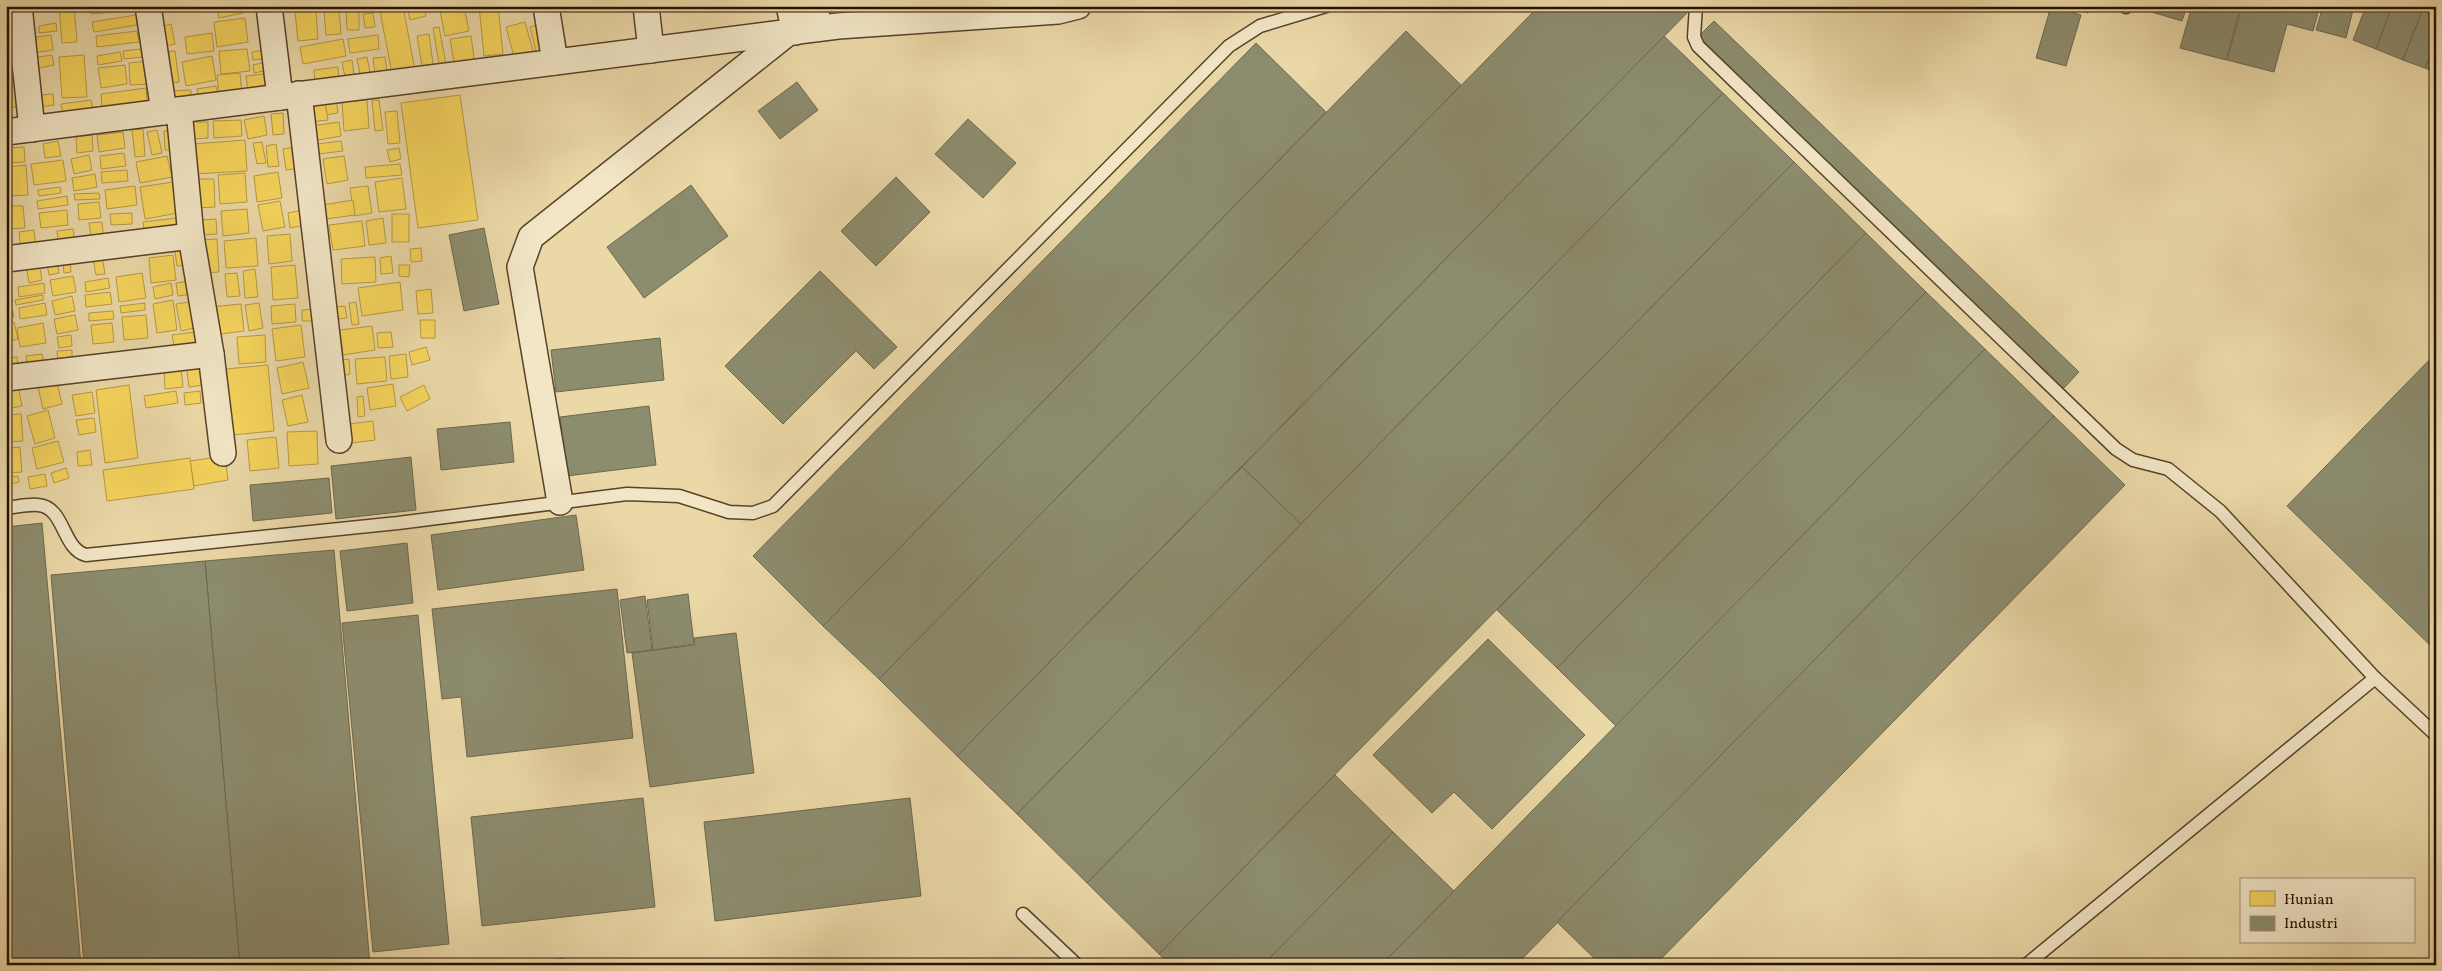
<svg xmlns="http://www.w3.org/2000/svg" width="2442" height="971" font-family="Vollkorn,serif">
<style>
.homes{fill:#f6d55c;stroke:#b89a40}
.industry{fill:#8c8c6e;stroke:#6d674d}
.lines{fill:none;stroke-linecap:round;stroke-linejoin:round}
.lane-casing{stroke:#57422a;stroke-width:15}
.street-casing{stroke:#57422a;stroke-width:28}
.lane{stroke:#f2e6c6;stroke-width:12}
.street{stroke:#f2e6c6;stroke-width:25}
</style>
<rect width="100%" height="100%" fill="#ebd8a7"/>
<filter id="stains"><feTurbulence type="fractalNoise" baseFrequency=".004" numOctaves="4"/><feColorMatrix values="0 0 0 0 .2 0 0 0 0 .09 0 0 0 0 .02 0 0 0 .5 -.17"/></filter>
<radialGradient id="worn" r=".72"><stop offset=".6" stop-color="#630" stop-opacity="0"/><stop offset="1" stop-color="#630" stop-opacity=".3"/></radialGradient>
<g class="homes">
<path d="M 59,6 L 74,6 L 77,42 L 62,43 Z"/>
<path d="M 91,6 L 138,6 L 139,10 L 91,14 Z"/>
<path d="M 217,6 L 242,6 L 243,13 L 219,18 Z"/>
<path d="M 379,6 L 403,6 L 415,70 L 392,74 Z"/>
<path d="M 407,6 L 423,6 L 426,16 L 410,20 Z"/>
<path d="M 439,6 L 464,6 L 469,31 L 445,36 Z"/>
<path d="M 479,6 L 498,6 L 503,54 L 484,56 Z"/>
<path d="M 346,7 L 359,7 L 359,30 L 347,30 Z"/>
<path d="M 316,10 L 318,39 L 298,41 L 295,12 Z"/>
<path d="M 339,10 L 341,34 L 326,35 L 324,11 Z"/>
<path d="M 373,13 L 375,27 L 365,28 L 363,14 Z"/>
<path d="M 136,15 L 137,25 L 94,32 L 92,22 Z"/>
<path d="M 245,18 L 248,42 L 217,47 L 214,22 Z"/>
<path d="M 525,22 L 535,58 L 516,64 L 506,27 Z"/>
<path d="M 56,23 L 57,31 L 39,33 L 39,26 Z"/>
<path d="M 171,24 L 175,44 L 165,46 L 161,27 Z"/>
<path d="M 541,24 L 549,53 L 537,56 L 530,27 Z"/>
<path d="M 439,27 L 447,69 L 440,70 L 433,28 Z"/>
<path d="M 15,28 L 18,49 L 6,51 L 6,30 Z"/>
<path d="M 137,31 L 139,42 L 97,47 L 96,36 Z"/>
<path d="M 212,33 L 214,51 L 187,54 L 185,37 Z"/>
<path d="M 429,34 L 434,71 L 423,72 L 417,36 Z"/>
<path d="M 51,35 L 53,50 L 32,53 L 30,38 Z"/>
<path d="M 378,35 L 379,49 L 350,53 L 348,39 Z"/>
<path d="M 471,36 L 475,65 L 455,68 L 450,39 Z"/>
<path d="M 343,39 L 346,56 L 303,64 L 300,47 Z"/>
<path d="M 141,49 L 142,57 L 124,59 L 123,51 Z"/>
<path d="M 247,49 L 250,71 L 221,74 L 219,51 Z"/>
<path d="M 271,49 L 272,58 L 253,60 L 252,52 Z"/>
<path d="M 175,51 L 179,82 L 167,84 L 164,52 Z"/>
<path d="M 120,52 L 122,61 L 98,65 L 97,56 Z"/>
<path d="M 17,53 L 26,105 L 10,108 L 6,83 L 6,55 Z"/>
<path d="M 52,55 L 54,65 L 34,69 L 32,58 Z"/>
<path d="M 84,55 L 87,97 L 62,98 L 59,57 Z"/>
<path d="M 212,56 L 216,80 L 186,86 L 182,62 Z"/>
<path d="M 367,57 L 370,72 L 360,74 L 357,59 Z"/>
<path d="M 385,57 L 387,72 L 375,74 L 373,58 Z"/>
<path d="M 352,60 L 354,75 L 345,77 L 342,62 Z"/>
<path d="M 148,61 L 150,84 L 130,85 L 129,63 Z"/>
<path d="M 272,61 L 273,69 L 254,73 L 253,65 Z"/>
<path d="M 125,65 L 127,84 L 101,88 L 98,68 Z"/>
<path d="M 338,67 L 339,79 L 315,82 L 314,70 Z"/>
<path d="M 240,73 L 242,94 L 219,96 L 217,75 Z"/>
<path d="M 271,73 L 273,90 L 248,93 L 246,76 Z"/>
<path d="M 216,86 L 218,94 L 199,98 L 197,89 Z"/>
<path d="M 146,88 L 147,102 L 102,108 L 101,94 Z"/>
<path d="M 191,90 L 191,100 L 169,101 L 169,91 Z"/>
<path d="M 53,94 L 54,105 L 39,107 L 39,95 Z"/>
<path d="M 460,95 L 478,220 L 418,228 L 401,103 Z"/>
<path d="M 336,99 L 338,113 L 325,115 L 323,100 Z"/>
<path d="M 91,100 L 93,111 L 63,115 L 61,104 Z"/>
<path d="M 367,100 L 369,128 L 344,131 L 342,102 Z"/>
<path d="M 372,100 L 379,100 L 383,130 L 375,131 Z"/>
<path d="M 325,102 L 328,120 L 310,122 L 308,104 Z"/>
<path d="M 397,111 L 400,143 L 388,144 L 385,112 Z"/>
<path d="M 283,113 L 284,134 L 273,135 L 271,114 Z"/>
<path d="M 264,116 L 267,135 L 248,139 L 244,120 Z"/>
<path d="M 241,120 L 242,136 L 214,138 L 213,121 Z"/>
<path d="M 191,122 L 208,122 L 208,138 L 192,139 Z"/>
<path d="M 339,122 L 341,136 L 313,141 L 311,126 Z"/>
<path d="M 143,129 L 145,156 L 135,157 L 132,130 Z"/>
<path d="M 157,130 L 162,153 L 152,155 L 147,132 Z"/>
<path d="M 174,130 L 174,150 L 165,150 L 164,131 Z"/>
<path d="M 123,132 L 125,148 L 99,152 L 97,135 Z"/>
<path d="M 92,135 L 93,151 L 77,153 L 76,137 Z"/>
<path d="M 245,140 L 247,171 L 195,174 L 193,144 Z"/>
<path d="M 58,141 L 61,156 L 45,158 L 43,144 Z"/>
<path d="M 341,141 L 343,151 L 319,154 L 317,144 Z"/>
<path d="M 262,142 L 266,163 L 257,164 L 253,143 Z"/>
<path d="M 276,144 L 279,166 L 268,167 L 266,146 Z"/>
<path d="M 24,147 L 25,162 L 7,163 L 6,148 Z"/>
<path d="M 296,147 L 300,168 L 286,170 L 283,149 Z"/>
<path d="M 399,148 L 401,159 L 390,162 L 387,150 Z"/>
<path d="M 124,153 L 126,166 L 101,169 L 100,156 Z"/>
<path d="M 89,155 L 92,170 L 74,174 L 71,159 Z"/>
<path d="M 167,156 L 172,177 L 140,183 L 136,162 Z"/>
<path d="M 344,156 L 348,180 L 327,184 L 323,159 Z"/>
<path d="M 63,160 L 66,181 L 34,185 L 31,164 Z"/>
<path d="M 400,164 L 402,175 L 366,178 L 365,167 Z"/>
<path d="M 26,165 L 28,195 L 9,196 L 7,167 Z"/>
<path d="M 127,170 L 128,181 L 102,183 L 101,172 Z"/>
<path d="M 278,172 L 282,198 L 257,202 L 254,176 Z"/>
<path d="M 245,173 L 247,202 L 220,204 L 218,175 Z"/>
<path d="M 95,174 L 97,187 L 74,191 L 72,178 Z"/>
<path d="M 402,178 L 406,209 L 379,212 L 375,182 Z"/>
<path d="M 196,179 L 214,179 L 215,207 L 197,208 Z"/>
<path d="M 173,182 L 178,213 L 145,219 L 140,187 Z"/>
<path d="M 135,186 L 137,205 L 107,209 L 105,190 Z"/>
<path d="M 368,186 L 372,213 L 354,216 L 350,188 Z"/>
<path d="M 60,187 L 61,193 L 39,196 L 38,190 Z"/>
<path d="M 99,193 L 100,199 L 75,200 L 74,194 Z"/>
<path d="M 67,196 L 68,205 L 38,209 L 37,201 Z"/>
<path d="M 353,200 L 355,215 L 326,219 L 323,205 Z"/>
<path d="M 280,201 L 285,227 L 263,231 L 258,205 Z"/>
<path d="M 99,202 L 101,218 L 79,220 L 78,204 Z"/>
<path d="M 6,206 L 23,206 L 25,228 L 6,229 Z"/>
<path d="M 247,209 L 249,233 L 223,236 L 221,211 Z"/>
<path d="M 67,210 L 68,225 L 41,228 L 39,213 Z"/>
<path d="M 303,210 L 306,225 L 290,228 L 288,213 Z"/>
<path d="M 132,213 L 132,224 L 111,225 L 110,214 Z"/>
<rect x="392" y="214" width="17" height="28"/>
<path d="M 176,218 L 177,232 L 145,236 L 143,222 Z"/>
<path d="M 383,218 L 386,243 L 369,245 L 366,221 Z"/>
<path d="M 216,219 L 217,234 L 203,235 L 202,220 Z"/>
<path d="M 362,221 L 365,246 L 333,250 L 329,225 Z"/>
<path d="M 102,222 L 104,241 L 92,243 L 89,223 Z"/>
<path d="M 73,229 L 75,243 L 59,245 L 57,231 Z"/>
<path d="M 34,230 L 36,248 L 21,250 L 19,232 Z"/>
<path d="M 290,234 L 292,261 L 269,264 L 267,236 Z"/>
<path d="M 256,238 L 258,266 L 226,268 L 224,241 Z"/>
<path d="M 217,239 L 219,272 L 202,273 L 200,240 Z"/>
<path d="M 185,244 L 188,265 L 177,266 L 174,245 Z"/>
<path d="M 421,248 L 422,261 L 411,262 L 410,249 Z"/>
<path d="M 173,255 L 176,280 L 151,283 L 149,258 Z"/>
<path d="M 102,256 L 105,274 L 96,275 L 93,258 Z"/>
<path d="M 391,256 L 393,273 L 381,274 L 380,258 Z"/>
<path d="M 375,257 L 376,282 L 342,284 L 341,259 Z"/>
<path d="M 57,262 L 59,273 L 49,275 L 47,264 Z"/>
<path d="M 63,262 L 70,262 L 71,272 L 64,273 Z"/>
<path d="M 39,263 L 42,280 L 29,283 L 26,266 Z"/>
<path d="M 295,265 L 298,298 L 273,300 L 271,267 Z"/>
<path d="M 399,265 L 410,265 L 409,277 L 399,276 Z"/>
<path d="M 255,269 L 258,297 L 245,298 L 243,271 Z"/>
<path d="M 142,273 L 146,298 L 119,302 L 116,277 Z"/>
<path d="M 237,273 L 240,296 L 227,297 L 225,274 Z"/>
<path d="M 73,276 L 76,292 L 53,296 L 50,280 Z"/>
<path d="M 108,278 L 110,288 L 86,292 L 85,282 Z"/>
<path d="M 190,281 L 192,294 L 178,296 L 176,283 Z"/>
<path d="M 400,282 L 403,310 L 362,316 L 358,288 Z"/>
<path d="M 44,283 L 45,293 L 19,297 L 18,287 Z"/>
<path d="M 171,283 L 173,295 L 155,299 L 153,287 Z"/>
<path d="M 431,289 L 433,313 L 418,314 L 416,291 Z"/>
<path d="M 110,292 L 112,304 L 86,307 L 85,295 Z"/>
<path d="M 43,295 L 43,300 L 16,305 L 15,300 Z"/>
<path d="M 72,296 L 75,311 L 55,315 L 52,301 Z"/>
<path d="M 9,297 L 14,317 L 6,319 L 6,298 Z"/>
<path d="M 173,300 L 177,330 L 157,333 L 153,304 Z"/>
<path d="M 189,302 L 194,328 L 181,331 L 176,304 Z"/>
<path d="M 356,302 L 359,324 L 352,325 L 349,303 Z"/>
<path d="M 45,303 L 47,315 L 20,319 L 19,308 Z"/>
<path d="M 145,303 L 145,310 L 121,313 L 120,306 Z"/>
<path d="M 259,303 L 263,328 L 249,331 L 245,305 Z"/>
<path d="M 241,304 L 244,331 L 213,335 L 210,307 Z"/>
<path d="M 295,304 L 296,322 L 272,324 L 271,306 Z"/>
<path d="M 345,306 L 347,318 L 338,319 L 336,307 Z"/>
<path d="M 316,309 L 317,321 L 302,321 L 302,310 Z"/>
<path d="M 113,311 L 114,319 L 89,321 L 89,313 Z"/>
<path d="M 75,315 L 78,330 L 57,334 L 54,319 Z"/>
<path d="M 146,315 L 148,338 L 124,340 L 122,317 Z"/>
<path d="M 420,320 L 435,320 L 435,338 L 421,338 Z"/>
<path d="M 14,322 L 18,339 L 6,342 L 6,324 Z"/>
<path d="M 43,323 L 46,343 L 20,347 L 17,328 Z"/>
<path d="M 112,323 L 114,342 L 93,344 L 91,325 Z"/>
<path d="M 301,325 L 305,357 L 276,361 L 272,329 Z"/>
<path d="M 372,326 L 375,350 L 343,355 L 340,330 Z"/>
<path d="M 195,332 L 197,346 L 175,350 L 172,335 Z"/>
<path d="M 391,332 L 393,347 L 378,348 L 377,333 Z"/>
<path d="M 71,335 L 72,346 L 59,348 L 57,337 Z"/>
<path d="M 265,335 L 266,362 L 239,364 L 237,337 Z"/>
<path d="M 426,347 L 430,360 L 412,365 L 409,352 Z"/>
<path d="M 72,350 L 72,362 L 58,362 L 57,351 Z"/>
<path d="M 42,354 L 44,363 L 27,366 L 26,356 Z"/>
<path d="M 406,354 L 408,377 L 391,379 L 389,356 Z"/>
<path d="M 17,357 L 19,369 L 8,370 L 6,358 Z"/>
<path d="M 385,357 L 387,381 L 357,384 L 355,359 Z"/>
<path d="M 349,359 L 350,374 L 334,377 L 332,361 Z"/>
<path d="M 303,362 L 309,388 L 282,394 L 277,368 Z"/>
<path d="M 199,364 L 203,385 L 189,387 L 186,365 Z"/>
<path d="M 268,365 L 274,431 L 222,436 L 216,370 Z"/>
<path d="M 181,368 L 183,387 L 165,389 L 164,370 Z"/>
<path d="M 57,382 L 62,404 L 43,409 L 38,387 Z"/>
<path d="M 393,384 L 396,406 L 370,410 L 367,388 Z"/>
<path d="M 129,385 L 138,458 L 105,463 L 96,390 Z"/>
<path d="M 424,385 L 430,399 L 407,411 L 400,397 Z"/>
<path d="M 18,386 L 22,406 L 12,408 L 9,387 Z"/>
<path d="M 176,391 L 178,403 L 146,408 L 144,396 Z"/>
<path d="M 200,391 L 201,403 L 185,405 L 184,393 Z"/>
<path d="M 92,392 L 95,413 L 76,416 L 72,395 Z"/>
<path d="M 302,395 L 308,422 L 288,426 L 282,400 Z"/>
<path d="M 363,396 L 365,416 L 358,417 L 357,397 Z"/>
<path d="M 48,410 L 55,438 L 35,444 L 27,416 Z"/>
<path d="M 21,414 L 23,441 L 6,442 L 6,415 Z"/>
<path d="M 94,418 L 96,432 L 79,435 L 76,420 Z"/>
<path d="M 373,421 L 375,440 L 351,443 L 349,424 Z"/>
<path d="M 317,431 L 318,464 L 289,466 L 287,432 Z"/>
<path d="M 276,437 L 279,468 L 250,471 L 247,440 Z"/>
<path d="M 58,441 L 64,462 L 37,469 L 32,448 Z"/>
<path d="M 20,447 L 22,472 L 9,473 L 8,448 Z"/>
<path d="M 90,450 L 92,465 L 78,466 L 77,452 Z"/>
<path d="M 225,456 L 228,480 L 194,486 L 190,461 Z"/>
<path d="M 190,458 L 194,489 L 107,501 L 103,470 Z"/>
<path d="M 66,468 L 69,478 L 54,483 L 51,473 Z"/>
<path d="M 45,474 L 47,486 L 30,489 L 28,477 Z"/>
<path d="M 18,476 L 19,482 L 6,485 L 6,478 Z"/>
</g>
<g class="industry">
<path d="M 1539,6 L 1685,6 L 1689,11 L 957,756 L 879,679 Z"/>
<path d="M 2051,6 L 2081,15 L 2066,66 L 2036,58 Z"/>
<path d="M 2069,6 L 2090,6 L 2088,13 Z"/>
<path d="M 2150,6 L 2187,6 L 2182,21 L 2148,11 Z"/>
<path d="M 2192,6 L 2241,6 L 2226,60 L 2180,48 Z"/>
<path d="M 2242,6 L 2320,6 L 2313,31 L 2287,24 L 2274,72 L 2227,60 Z"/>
<path d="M 2323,6 L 2354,6 L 2346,38 L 2316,30 Z"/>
<path d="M 2366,6 L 2392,6 L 2376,49 L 2353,40 Z"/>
<path d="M 2392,6 L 2424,6 L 2403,60 L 2376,49 Z"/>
<path d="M 2424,6 L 2436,6 L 2436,42 L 2425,68 L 2403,60 Z"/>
<path d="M 1714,21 L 2079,372 L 2063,389 L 1698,37 Z"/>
<path d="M 1406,31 L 1461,85 L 879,679 L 823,626 Z"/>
<path d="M 1664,36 L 1723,93 L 1301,524 L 1242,467 Z"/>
<path d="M 2436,42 L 2436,72 L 2425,68 Z"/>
<path d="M 1256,43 L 1326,112 L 823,626 L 753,556 Z"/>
<path d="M 797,82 L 818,110 L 780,139 L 758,111 Z"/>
<path d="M 1723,93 L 1794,162 L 1087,883 L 1017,814 Z"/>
<path d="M 968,119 L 1016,163 L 983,198 L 935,154 Z"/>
<path d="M 1794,162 L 1866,233 L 1159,954 L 1087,883 Z"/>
<path d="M 896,177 L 930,212 L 876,266 L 841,231 Z"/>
<path d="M 691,185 L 728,236 L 644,298 L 607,247 Z"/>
<path d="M 484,228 L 499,304 L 464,311 L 449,235 Z"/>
<path d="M 1866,233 L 1926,292 L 1557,668 L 1497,610 Z"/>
<path d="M 820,271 L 897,347 L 874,369 L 856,351 L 783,424 L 725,366 Z"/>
<path d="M 1926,292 L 1985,349 L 1616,726 L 1557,668 Z"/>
<path d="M 660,338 L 664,380 L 556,392 L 551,350 Z"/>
<path d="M 1985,349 L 2054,416 L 1516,965 L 1381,965 Z"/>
<path d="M 2436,353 L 2436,651 L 2287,506 Z"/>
<path d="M 649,406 L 656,465 L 567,476 L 560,417 Z"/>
<path d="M 2054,416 L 2125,485 L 1655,965 L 1601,965 L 1557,922 Z"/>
<path d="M 510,422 L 514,462 L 441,470 L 437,429 Z"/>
<path d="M 411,457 L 416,510 L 336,519 L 331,466 Z"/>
<path d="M 1242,467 L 1301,524 L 1017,814 L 957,756 Z"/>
<path d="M 329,478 L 332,513 L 253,521 L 250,485 Z"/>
<path d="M 576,515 L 584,570 L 438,590 L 431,535 Z"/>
<path d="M 42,523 L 81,965 L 6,965 L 6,527 Z"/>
<path d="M 407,543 L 413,603 L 347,611 L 340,551 Z"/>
<path d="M 334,550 L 370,965 L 240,965 L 205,561 Z"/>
<path d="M 205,561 L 240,965 L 84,965 L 51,575 Z"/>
<path d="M 617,589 L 633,738 L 467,757 L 461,697 L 442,699 L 432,609 Z"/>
<path d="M 688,594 L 694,644 L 653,650 L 647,600 Z"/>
<path d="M 645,596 L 652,650 L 627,653 L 620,600 Z"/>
<path d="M 418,615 L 449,944 L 373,952 L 342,623 Z"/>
<path d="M 736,633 L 754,773 L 650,787 L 632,653 L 695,645 L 694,638 Z"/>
<path d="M 1488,639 L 1585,735 L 1492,829 L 1454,792 L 1432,813 L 1373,755 Z"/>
<path d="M 1335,775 L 1393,832 L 1263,965 L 1171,965 L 1159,954 Z"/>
<path d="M 643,798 L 655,907 L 482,926 L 471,817 Z"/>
<path d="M 910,798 L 921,896 L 715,921 L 704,822 Z"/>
<path d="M 1393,832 L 1454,891 L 1381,965 L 1263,965 Z"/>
<path d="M 564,958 L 565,965 L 511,965 Z"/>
</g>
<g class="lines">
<g class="lane-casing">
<g id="lane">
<path d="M 1696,6 L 1694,37 L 1698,46 L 2116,449 L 2133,460 L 2168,469 L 2220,511 L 2375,678 L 2436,735"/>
<path d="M 2126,7 L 2127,6"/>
<path d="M 6,508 C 16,507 28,504 38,505 C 65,507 62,549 86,555 L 398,523 L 627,494 L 679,496 L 729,512 L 753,513 L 773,506 L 1229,46 L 1260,26 L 1326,6"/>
<path d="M 1023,914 L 1077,965"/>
<path d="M 2026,965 L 2375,678"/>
</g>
</g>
<g class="street-casing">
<g id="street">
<path d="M 19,6 L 32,129"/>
<path d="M 148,6 L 164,112"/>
<path d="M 269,6 L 280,97"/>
<path d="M 546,6 L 555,62"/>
<path d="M 646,6 L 651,50"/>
<path d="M 789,6 L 795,32"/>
<path d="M 814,6 L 820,28"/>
<path d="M 299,94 L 339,440"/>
<path d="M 6,132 L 838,26 L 1058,11 L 1078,6"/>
<path d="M 6,259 L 191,236"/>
<path d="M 211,354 L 223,453"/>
<path d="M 6,378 L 211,354 L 191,236 L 179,110"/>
<path d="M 560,502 L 520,267 L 531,237 L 789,32"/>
</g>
</g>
<use href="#lane" class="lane"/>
<use href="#street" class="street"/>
</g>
<rect width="2442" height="971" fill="none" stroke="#ebd8a7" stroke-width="25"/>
<rect x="8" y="8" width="2427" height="956" fill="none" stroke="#261000" stroke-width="2.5"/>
<rect x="12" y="12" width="2417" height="946" fill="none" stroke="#261000"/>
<rect x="2240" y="878" width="175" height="65" fill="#f2e6c6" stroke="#a09077"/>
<rect x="2250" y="891" width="25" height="15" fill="#f6d55c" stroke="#a09077"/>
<text x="2284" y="904" font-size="15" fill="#261000">Hunian</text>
<rect x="2250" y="916" width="25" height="15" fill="#8c8c6e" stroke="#a09077"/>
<text x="2284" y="928" font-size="15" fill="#261000">Industri</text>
<rect width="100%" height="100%" filter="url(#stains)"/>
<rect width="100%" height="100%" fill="url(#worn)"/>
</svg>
